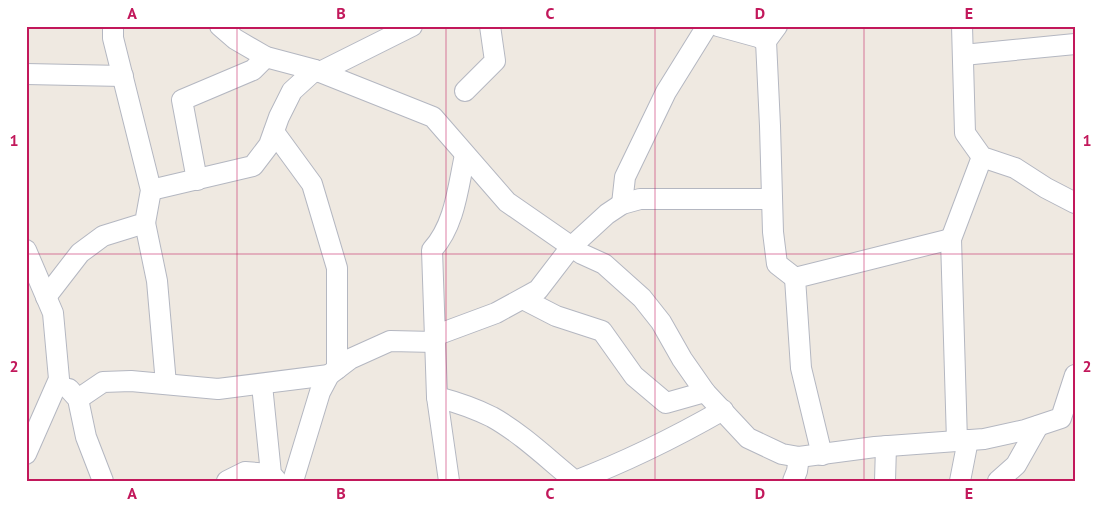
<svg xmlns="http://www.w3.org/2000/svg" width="1101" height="507" font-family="'PT Sans',sans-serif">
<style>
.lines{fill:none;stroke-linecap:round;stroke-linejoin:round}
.street-casing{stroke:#b4b7c1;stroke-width:22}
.street{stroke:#fff;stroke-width:20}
.grid{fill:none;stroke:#c2185b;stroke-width:1;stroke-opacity:0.55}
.neatline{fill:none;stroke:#c2185b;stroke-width:2}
.grid-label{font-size:16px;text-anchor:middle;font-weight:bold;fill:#c2185b}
</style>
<rect width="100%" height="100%" fill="#efe9e1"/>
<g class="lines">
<g class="street-casing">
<g id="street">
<path d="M 220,26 L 235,39 L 266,57 L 315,70 L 433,117 L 507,202 L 582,254 L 604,264 L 642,298 L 661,322 L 682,359 L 705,392 L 748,438 L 782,454 L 799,457 L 875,447 L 984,439 L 1025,430 L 1061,418 L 1075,375"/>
<path d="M 718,26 L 758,37 L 766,41"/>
<path d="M 777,26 L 766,41 L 770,126 L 773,232 L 777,264 L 795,278"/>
<path d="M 962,26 L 965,133 L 982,157 L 1015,168 L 1046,188 L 1075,203"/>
<path d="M 963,55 L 1075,44"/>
<path d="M 320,72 L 412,26"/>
<path d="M 26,74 L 123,76"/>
<path d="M 465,91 L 495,61 L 490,26"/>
<path d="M 274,132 L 312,184 L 337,268 L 337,369"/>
<path d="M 197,180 L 182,100 L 253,70 L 266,57"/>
<path d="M 151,190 L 253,166 L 269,145 L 279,117 L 292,91 L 315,70"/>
<path d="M 622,204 L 625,177 L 666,92 L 707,26"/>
<path d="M 145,223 L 157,281 L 166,384"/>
<path d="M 26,250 L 53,313 L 59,379 L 26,454"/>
<path d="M 46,297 L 80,253 L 103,236 L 145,223 L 151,190 L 113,38 L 113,26"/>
<path d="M 523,299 L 556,316 L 602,331 L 634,376 L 666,403 L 705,392"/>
<path d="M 434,336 L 496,313 L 538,290 L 571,247 L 607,214 L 622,204 L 640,199 L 772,199"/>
<path d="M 262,385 L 271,474 L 277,481"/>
<path d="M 69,389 L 78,399 L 86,437 L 103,481"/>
<path d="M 437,397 C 456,402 474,408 492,417 C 521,433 549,460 575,481 C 628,461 674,438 723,410"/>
<path d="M 78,399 L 103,382 L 131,381 L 218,389 L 329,375"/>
<path d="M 957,441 L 951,239 L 982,157"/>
<path d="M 822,455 L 801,368 L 795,278 L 951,239"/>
<path d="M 227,481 L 245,472 L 271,474"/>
<path d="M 293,481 L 320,392 L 329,375 L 350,359 L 390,341 L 435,342"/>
<path d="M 449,481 L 437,397 L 432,250 C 455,225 458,187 465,155"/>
<path d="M 793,481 L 797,471 L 799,457"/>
<path d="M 885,481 L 886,446"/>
<path d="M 960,481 L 968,440"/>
<path d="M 998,481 L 1016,465 L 1038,426"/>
</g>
</g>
<use href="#street" class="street"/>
</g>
<path class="grid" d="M 237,26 L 237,481M 446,26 L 446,481M 655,26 L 655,481M 864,26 L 864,481M 26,254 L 1075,254"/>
<rect width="1101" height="507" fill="none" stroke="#ffffff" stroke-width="55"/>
<rect x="28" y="28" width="1046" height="452" class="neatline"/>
<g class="grid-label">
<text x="132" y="19">A</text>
<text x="341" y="19">B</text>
<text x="550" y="19">C</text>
<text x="760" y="19">D</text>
<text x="969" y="19">E</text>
<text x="14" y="146">1</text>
<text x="1087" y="146">1</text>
<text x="14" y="372">2</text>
<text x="1087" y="372">2</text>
<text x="132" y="499">A</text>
<text x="341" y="499">B</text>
<text x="550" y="499">C</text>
<text x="760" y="499">D</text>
<text x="969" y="499">E</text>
</g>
</svg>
